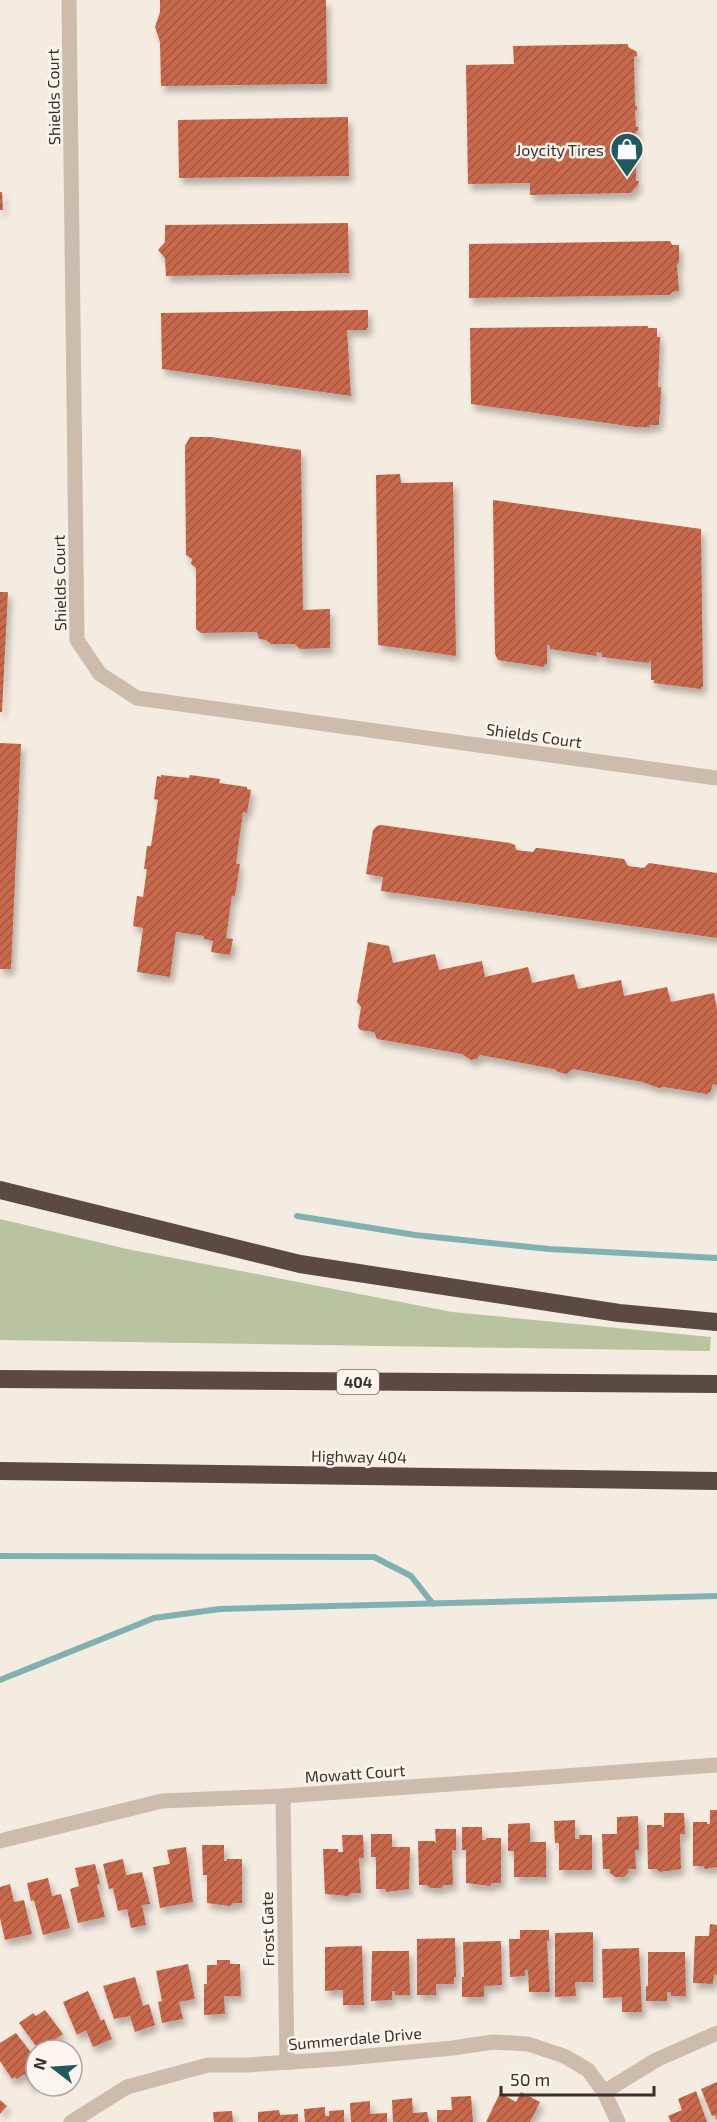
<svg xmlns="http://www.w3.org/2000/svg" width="717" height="2122" font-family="'Exo 2',sans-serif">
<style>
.green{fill:#b8c4a0}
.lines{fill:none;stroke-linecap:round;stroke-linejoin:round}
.stream{stroke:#7fb0b2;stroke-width:6}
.building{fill:url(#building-hatch);filter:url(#shadow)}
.minor{stroke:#cdbbac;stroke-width:15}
.motorway{stroke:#5c4a42;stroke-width:18}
.labels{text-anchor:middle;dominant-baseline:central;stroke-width:5;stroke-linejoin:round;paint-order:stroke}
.shield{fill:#fbf5ee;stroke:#756b66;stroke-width:1.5}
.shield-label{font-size:15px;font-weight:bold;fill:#3b302b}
.street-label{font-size:16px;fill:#3b302b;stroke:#fbf5ee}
.poi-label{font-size:16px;fill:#3b302b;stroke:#fbf5ee;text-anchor:end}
</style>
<defs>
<pattern id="building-hatch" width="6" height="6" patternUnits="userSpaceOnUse" patternTransform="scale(1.5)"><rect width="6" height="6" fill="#c8694b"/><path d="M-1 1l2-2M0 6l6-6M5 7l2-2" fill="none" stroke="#a4573f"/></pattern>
<filter id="shadow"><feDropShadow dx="3.5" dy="6" stdDeviation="3" flood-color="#0004"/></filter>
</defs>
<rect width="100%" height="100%" fill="#f4ebe1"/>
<path class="green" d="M 0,1219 L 127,1249 L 452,1312 L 711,1337 L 710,1351 L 0,1340 Z"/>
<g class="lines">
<g class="stream">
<path d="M 297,1216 L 415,1235 L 549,1249 L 717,1258"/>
<path d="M 0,1556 L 374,1557 L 411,1576 L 433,1604"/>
<path d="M 0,1680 L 154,1618 L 220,1609 L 717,1596"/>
</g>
</g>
<g class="building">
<path d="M 160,0 L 326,0 L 327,84 L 161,86 L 160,42 L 155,27 L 160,12 Z"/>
<path d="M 628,44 L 628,47 L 637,52 L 637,56 L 634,57 L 635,106 L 637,106 L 637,110 L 635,111 L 636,127 L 638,127 L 638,131 L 636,131 L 636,181 L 639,181 L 638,185 L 631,193 L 530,195 L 530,183 L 468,184 L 466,65 L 514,64 L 513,46 Z"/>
<path d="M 348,117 L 349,176 L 179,178 L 178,120 Z"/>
<path d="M 0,192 L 2,192 L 3,210 L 0,210 Z"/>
<path d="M 348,223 L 349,273 L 166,276 L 165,258 L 158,250 L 165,242 L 165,225 Z"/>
<path d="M 670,241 L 672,245 L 679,245 L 679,262 L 677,265 L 679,291 L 674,291 L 669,295 L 469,298 L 469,244 Z"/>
<path d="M 368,310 L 368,327 L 366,330 L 347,330 L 351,396 L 162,369 L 161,313 Z"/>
<path d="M 648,326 L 648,328 L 657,328 L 657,337 L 660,337 L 658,387 L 661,387 L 660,415 L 659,415 L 659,425 L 649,425 L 650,427 L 635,427 L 471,404 L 470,328 Z"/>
<path d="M 190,437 L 211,437 L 301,450 L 303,610 L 330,609 L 330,648 L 300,649 L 295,644 L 271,644 L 266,640 L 259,639 L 257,632 L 201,633 L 196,629 L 196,568 L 191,564 L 192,559 L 186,555 L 185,446 Z"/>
<path d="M 400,474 L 401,483 L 453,482 L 456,656 L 378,645 L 376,475 Z"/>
<path d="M 493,500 L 701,529 L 703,687 L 701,687 L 701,689 L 654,683 L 654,680 L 651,680 L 651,660 L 648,663 L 602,657 L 602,653 L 597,652 L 596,656 L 550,649 L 550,645 L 547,645 L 547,664 L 544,665 L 544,667 L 498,660 L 495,654 Z"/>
<path d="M 0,592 L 8,592 L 2,712 L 0,712 Z"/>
<path d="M 0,743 L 21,744 L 11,969 L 0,969 Z"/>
<path d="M 161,775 L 189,778 L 190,775 L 220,779 L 219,783 L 247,787 L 247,789 L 251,790 L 247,813 L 243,812 L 236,864 L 240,864 L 235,896 L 232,896 L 226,938 L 233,939 L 230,955 L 211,952 L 213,941 L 204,939 L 204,936 L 176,932 L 170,977 L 137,972 L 143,928 L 133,926 L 137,896 L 143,897 L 147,869 L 144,869 L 147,846 L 151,846 L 158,800 L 154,799 L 157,776 L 161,777 Z"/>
<path d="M 381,825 L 510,843 L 515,845 L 516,850 L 533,852 L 536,848 L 539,848 L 624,859 L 628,866 L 644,868 L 649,863 L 717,873 L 717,938 L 381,891 L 383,877 L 366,874 L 373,830 L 377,826 Z"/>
<path d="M 368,942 L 389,946 L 393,963 L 435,954 L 439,970 L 482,961 L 485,977 L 528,967 L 532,983 L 574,974 L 578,989 L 621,980 L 624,996 L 667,987 L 671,1002 L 714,993 L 717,1009 L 717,1085 L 713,1084 L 711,1091 L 707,1094 L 664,1087 L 659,1088 L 642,1082 L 573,1069 L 567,1074 L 558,1072 L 554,1069 L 485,1056 L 480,1055 L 477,1059 L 471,1060 L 462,1054 L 377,1039 L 374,1032 L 360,1030 L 358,1026 L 361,1007 L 357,1002 Z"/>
<path d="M 710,1810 L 717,1810 L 717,1867 L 705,1869 L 703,1866 L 693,1866 L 693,1822 L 707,1822 L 707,1824 L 710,1824 Z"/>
<path d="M 664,1813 L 684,1813 L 685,1834 L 680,1834 L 681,1869 L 660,1872 L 656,1869 L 648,1869 L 647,1825 L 662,1825 L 662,1827 L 664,1827 Z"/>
<path d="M 638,1816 L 639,1850 L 635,1850 L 636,1869 L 628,1869 L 629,1872 L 624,1877 L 615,1877 L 610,1873 L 610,1869 L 603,1869 L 602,1834 L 617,1834 L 617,1817 Z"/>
<path d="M 575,1820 L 575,1839 L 579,1839 L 579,1835 L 592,1835 L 592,1870 L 559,1870 L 559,1843 L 555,1843 L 554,1821 Z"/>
<path d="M 530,1823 L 530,1842 L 546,1842 L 546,1877 L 514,1877 L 514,1851 L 508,1851 L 508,1824 Z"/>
<path d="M 462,1827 L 482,1827 L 482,1840 L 486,1840 L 486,1838 L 501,1838 L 501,1883 L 492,1883 L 490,1886 L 466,1883 L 466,1850 L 462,1850 Z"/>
<path d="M 435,1829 L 456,1829 L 456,1850 L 452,1850 L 453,1885 L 444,1885 L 441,1888 L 430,1888 L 427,1885 L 419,1885 L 418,1841 L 434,1841 L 436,1843 Z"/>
<path d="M 371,1834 L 392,1834 L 392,1847 L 410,1847 L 409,1889 L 387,1892 L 385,1889 L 376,1889 L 376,1857 L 371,1857 Z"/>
<path d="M 342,1835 L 363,1835 L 364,1858 L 359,1858 L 361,1893 L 351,1893 L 348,1896 L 325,1894 L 323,1849 L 338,1849 L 338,1852 L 343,1852 Z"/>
<path d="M 202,1845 L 224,1845 L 224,1861 L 227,1861 L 227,1859 L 242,1859 L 242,1903 L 233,1903 L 230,1906 L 207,1903 L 207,1875 L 203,1875 Z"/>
<path d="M 186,1847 L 193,1902 L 160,1908 L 153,1867 L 170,1864 L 167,1850 Z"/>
<path d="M 123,1859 L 126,1875 L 142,1872 L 150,1904 L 142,1905 L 146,1925 L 131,1928 L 127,1909 L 118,1911 L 113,1888 L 109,1889 L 103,1864 Z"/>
<path d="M 95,1864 L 100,1884 L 97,1885 L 105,1917 L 78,1923 L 70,1889 L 79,1886 L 75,1868 Z"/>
<path d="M 48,1878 L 52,1896 L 61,1894 L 70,1928 L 43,1935 L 34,1900 L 31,1901 L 27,1883 Z"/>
<path d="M 10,1884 L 14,1902 L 24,1900 L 32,1934 L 5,1940 L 0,1918 L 0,1887 Z"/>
<path d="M 710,1924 L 717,1925 L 717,1975 L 714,1974 L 713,1984 L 693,1983 L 695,1936 L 709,1936 Z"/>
<path d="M 520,1930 L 549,1930 L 549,1941 L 547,1941 L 550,1992 L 529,1992 L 528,1970 L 525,1970 L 525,1976 L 510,1977 L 509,1939 L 520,1939 Z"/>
<path d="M 593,1932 L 593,1982 L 575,1982 L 576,1996 L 555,1997 L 555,1933 Z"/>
<path d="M 455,1938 L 456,1977 L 454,1977 L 454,1984 L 436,1984 L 436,1995 L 417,1995 L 417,1939 Z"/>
<path d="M 501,1941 L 502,1985 L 484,1986 L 484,1997 L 462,1997 L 462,1977 L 464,1977 L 463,1942 Z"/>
<path d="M 362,1946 L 364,2005 L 343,2005 L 343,1990 L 325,1991 L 325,1947 Z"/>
<path d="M 639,1948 L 642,2012 L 622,2012 L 622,1997 L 603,1998 L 602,1949 Z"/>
<path d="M 372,1951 L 409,1951 L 410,1995 L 395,1995 L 395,1991 L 392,1991 L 392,2000 L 371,2001 Z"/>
<path d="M 648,1952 L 685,1952 L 686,1996 L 671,1996 L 671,1992 L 667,1992 L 667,2001 L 646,2001 L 646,1986 L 648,1986 Z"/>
<path d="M 217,1960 L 230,1960 L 230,1964 L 240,1964 L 241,1996 L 224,1996 L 225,2014 L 204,2015 L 204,1984 L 207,1984 L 207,1965 L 217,1965 Z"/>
<path d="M 188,1964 L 195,1999 L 179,2002 L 183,2019 L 162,2023 L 158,2002 L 162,2001 L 156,1971 Z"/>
<path d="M 135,1977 L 143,2006 L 149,2004 L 155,2025 L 135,2032 L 130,2016 L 114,2019 L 103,1986 Z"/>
<path d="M 88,1991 L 101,2021 L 104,2019 L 112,2039 L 93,2047 L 86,2030 L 77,2035 L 63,2002 Z"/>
<path d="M 45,2010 L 63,2034 L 54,2040 L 61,2050 L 39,2050 L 19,2023 L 33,2013 L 36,2016 Z"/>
<path d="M 16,2033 L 36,2059 L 36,2085 L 33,2087 L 24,2074 L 17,2079 L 15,2077 L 12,2079 L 0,2061 L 0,2043 Z"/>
<path d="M 717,2082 L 717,2120 L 715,2115 L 712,2116 L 701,2089 Z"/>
<path d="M 696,2091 L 707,2122 L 671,2122 L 668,2116 L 682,2110 L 678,2099 Z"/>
<path d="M 521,2092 L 540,2102 L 530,2122 L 486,2122 L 500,2093 L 516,2102 Z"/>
<path d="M 471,2096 L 473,2122 L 437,2122 L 437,2110 L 452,2110 L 451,2097 Z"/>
<path d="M 412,2098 L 413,2113 L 427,2112 L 429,2122 L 393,2122 L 392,2100 Z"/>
<path d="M 0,2100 L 7,2106 L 0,2114 Z"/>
<path d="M 370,2101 L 370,2114 L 387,2113 L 387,2122 L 351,2122 L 350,2103 Z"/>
<path d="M 325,2107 L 325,2116 L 329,2116 L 329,2111 L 344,2110 L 344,2122 L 305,2122 L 304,2109 Z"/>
<path d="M 279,2110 L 280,2115 L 298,2114 L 298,2122 L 258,2122 L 258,2112 Z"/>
<path d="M 232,2111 L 233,2122 L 214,2122 L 213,2112 Z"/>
</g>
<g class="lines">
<g class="minor">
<path d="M 69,0 L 77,640 L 100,674 L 137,698 L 717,778"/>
<path d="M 283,1796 L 287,2062"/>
<path d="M 0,1841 L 162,1801 L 283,1796 L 717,1765"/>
<path d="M 604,2092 L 656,2060 L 717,2033"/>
<path d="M 71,2122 L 127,2087 L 208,2065 L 247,2065 L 336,2059 L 453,2048 L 493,2042 L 528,2044 L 564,2056 L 588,2070 L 604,2092 L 618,2122"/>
</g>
<g class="motorway">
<path d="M 0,1190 L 300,1264 L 619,1313 L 717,1322"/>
<path d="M 0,1379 L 717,1384"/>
<path d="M 0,1471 L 717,1481"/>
</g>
</g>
<defs>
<g id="shop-pin" transform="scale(1.725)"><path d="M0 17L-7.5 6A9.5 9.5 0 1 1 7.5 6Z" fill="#1f5a5e" stroke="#fbf5ee"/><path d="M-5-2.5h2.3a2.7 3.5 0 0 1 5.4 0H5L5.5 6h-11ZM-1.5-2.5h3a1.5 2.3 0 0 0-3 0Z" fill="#fff"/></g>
</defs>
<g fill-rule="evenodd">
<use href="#shop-pin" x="627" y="149"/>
</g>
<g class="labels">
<rect class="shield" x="337" y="1370" width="42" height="24" rx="4.5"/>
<g class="shield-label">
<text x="358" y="1382">404</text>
</g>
<g class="street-label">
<text transform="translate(53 97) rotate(-91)">Shields Court</text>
<text transform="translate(59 583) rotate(-91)">Shields Court</text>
<text transform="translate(534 735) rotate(8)">Shields Court</text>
<text transform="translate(359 1456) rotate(1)">Highway 404</text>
<text transform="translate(355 1773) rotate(-4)">Mowatt Court</text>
<text transform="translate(267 1929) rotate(-91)">Frost Gate</text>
<text transform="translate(355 2038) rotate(-5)">Summerdale Drive</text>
</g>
<g class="poi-label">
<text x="604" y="149">Joycity Tires</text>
</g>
</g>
<g transform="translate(54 2068) rotate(287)"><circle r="28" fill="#fbf5ee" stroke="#aea6a0" stroke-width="1.5"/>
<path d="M0-4.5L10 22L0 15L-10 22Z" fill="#1f5a5e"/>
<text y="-9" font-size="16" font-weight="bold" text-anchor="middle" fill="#3b302b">N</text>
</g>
<path d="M501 2086v9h153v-9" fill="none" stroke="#3b302b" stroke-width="3"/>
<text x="510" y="2086" font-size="18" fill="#3b302b" stroke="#fbf5ee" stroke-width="4.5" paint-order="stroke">50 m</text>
</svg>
